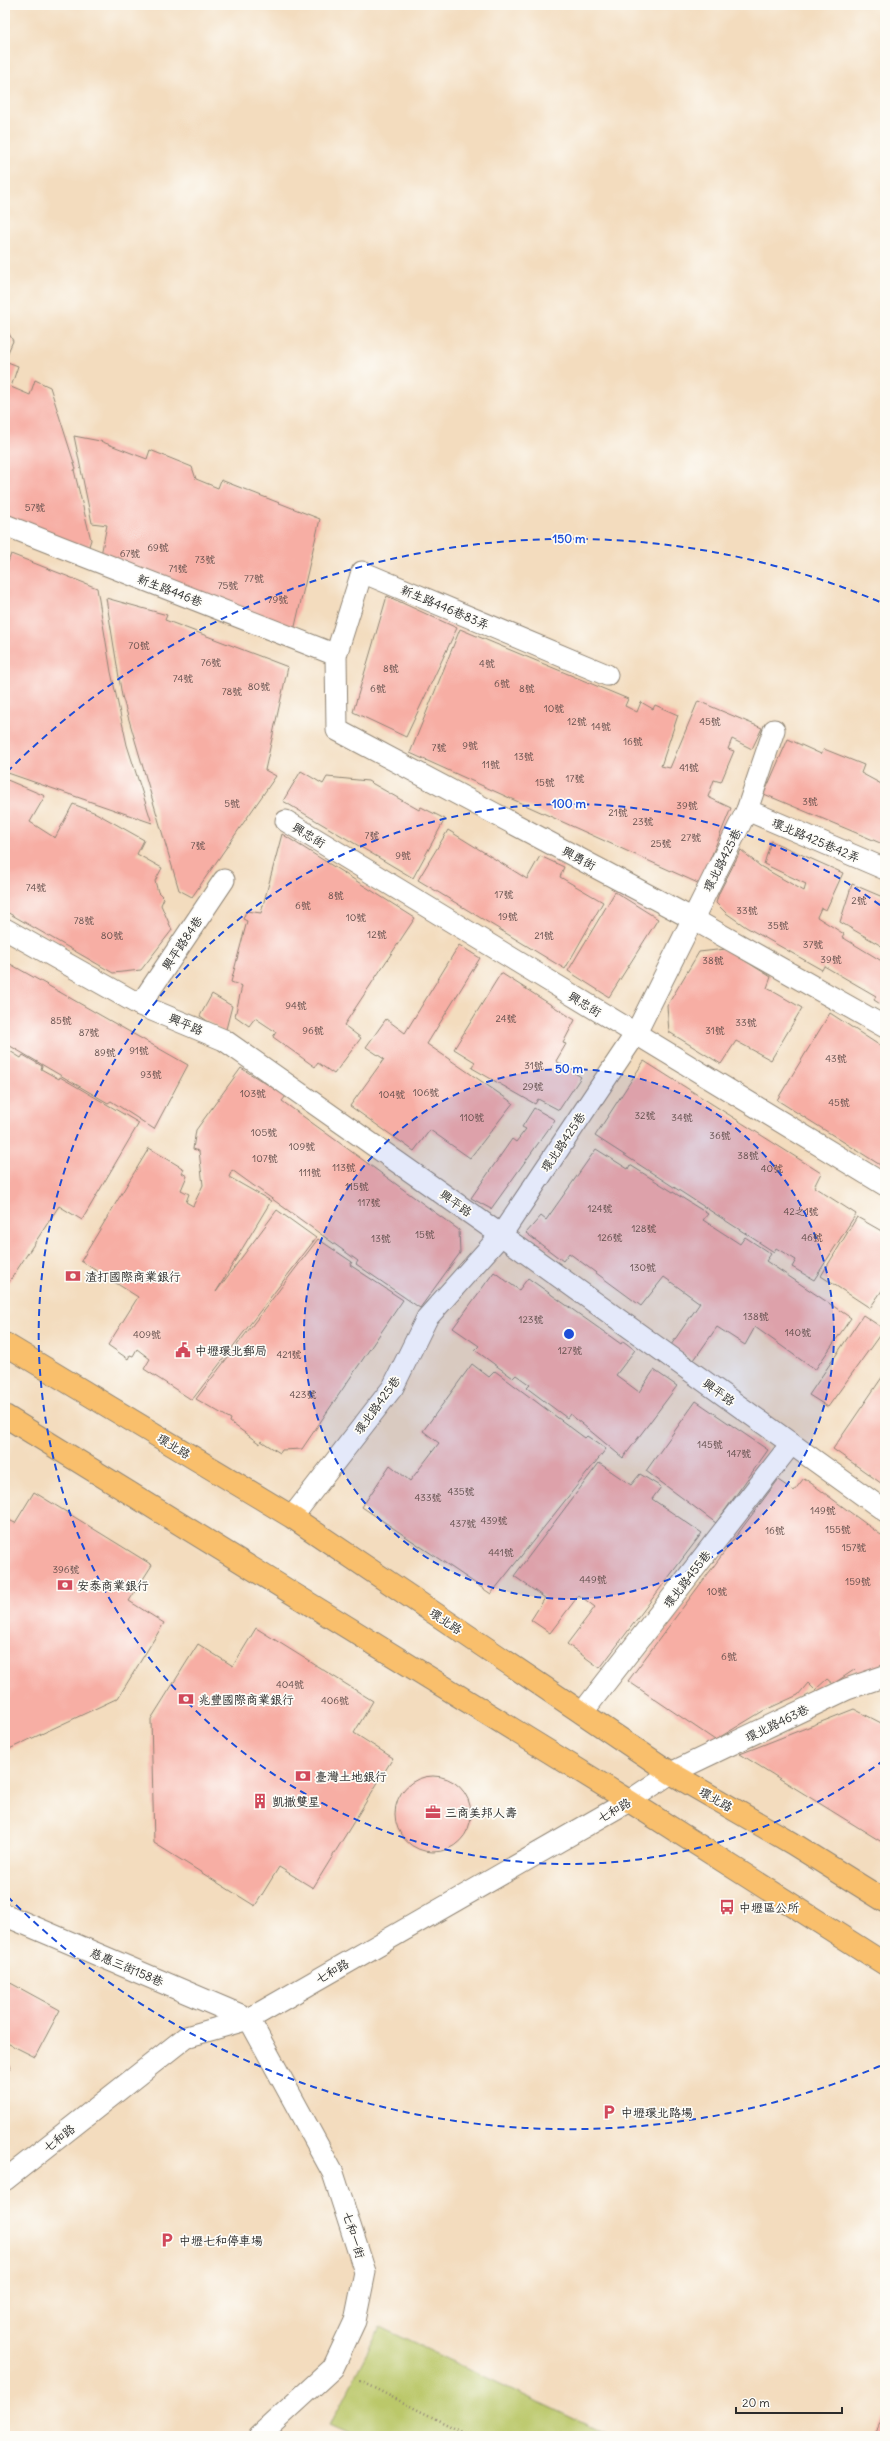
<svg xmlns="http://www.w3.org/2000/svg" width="890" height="2441" font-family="Delius,'LXGW WenKai TC',sans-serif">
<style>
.green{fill:#bbc86a;stroke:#737a4a}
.building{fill:#f7aea4}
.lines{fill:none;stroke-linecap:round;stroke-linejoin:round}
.service-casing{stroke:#8f8474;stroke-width:23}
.minor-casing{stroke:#8f8474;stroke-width:24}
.primary-casing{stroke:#8f8474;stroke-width:24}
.path{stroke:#8f8474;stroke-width:2.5;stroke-dasharray:1 3;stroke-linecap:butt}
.service{stroke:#fff;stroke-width:21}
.minor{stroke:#fff;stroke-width:22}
.primary{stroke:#f9bf6c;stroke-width:22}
.ring{fill:none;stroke:#1d4ed8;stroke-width:2;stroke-dasharray:7 5}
.labels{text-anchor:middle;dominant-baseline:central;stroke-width:3.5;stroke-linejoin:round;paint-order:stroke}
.number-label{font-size:10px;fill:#5e4c49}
.street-label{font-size:12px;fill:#2b2b2b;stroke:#fdfcf7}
.poi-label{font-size:12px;fill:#2b2b2b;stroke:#fdfcf7;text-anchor:start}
.centre{fill:#1d4ed8;stroke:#fdfcf7;stroke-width:2}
.ring-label{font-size:12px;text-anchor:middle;font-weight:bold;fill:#1d4ed8;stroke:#fdfcf7;stroke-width:3.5;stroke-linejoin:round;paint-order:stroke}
</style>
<rect width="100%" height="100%" fill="#fdfcf7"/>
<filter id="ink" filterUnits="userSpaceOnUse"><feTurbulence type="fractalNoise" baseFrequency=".025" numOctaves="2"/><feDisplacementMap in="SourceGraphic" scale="8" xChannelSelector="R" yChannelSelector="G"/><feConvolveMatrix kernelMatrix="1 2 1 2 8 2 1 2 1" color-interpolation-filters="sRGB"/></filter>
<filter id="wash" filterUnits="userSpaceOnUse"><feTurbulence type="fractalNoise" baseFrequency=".012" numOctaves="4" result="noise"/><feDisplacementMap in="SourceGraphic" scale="16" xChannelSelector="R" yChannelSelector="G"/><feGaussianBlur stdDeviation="0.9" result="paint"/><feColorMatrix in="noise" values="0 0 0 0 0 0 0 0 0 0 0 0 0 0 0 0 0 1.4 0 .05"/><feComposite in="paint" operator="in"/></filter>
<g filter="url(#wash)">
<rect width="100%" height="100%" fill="#f3dcbe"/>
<path class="green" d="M 380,2327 L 606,2434 L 611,2436 L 355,2436 L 330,2425 Z"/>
<g id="blocks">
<g class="building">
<path d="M 5,326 L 13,341 L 5,359 Z"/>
<path d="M 5,361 L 18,366 L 11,387 L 30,395 L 35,380 L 50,387 L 76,469 L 74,470 L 91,540 L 86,555 L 5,523 Z"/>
<path d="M 74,436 L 100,441 L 147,459 L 150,450 L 192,467 L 196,479 L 218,488 L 221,480 L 320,519 L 293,635 L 101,555 L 107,525 L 92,523 Z"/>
<path d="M 11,554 L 97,588 L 111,672 L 127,745 L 152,823 L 5,772 L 5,570 Z"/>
<path d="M 387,596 L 457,628 L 406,737 L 353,712 Z"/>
<path d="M 106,598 L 167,615 L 165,620 L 288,667 L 265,770 L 276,776 L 192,897 L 179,890 L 122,696 Z"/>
<path d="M 460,629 L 628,699 L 625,706 L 637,712 L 641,702 L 653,709 L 655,705 L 678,715 L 661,766 L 670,768 L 698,701 L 762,728 L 752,749 L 732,739 L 728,749 L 734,751 L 721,782 L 714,780 L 708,797 L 731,808 L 700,884 L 410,753 Z"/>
<path d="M 788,739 L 821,754 L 824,749 L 864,765 L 861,773 L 885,786 L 885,845 L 764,794 Z"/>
<path d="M 301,771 L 323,784 L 327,777 L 368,781 L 419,810 L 421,807 L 445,819 L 413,878 L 283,801 Z"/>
<path d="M 5,779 L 45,796 L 30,822 L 55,838 L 73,804 L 96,813 L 144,840 L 137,854 L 162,868 L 155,881 L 158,892 L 164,898 L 161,905 L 172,930 L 141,970 L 113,973 L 5,911 Z"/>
<path d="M 448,830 L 527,879 L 540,856 L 564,867 L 560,877 L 603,902 L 565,969 L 418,880 Z"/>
<path d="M 282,834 L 415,918 L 344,1025 L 361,1038 L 334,1074 L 318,1063 L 315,1067 L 273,1037 L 276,1032 L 255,1018 L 249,1026 L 235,1016 L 242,986 L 231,982 L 247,921 L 243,919 L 246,911 L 261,913 Z"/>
<path d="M 771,841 L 843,873 L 826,910 L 821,908 L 817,917 L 844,934 L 842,937 L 885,963 L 885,1007 L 874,1000 L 876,996 L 824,966 L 822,970 L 746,927 L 726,913 L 716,903 L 719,893 L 741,850 L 760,866 L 804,891 L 806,884 L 764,864 Z"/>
<path d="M 852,884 L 885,898 L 885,948 L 840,922 Z"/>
<path d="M 615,892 L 658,919 L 609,997 L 568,971 Z"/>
<path d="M 459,945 L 480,958 L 427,1044 L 513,1103 L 470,1158 L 430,1130 L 414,1151 L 350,1106 L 384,1059 L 366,1047 L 386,1019 L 405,1033 Z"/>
<path d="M 726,949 L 771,977 L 767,988 L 802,1008 L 771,1060 L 736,1041 L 721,1064 L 669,1032 L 667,1006 L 699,952 Z"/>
<path d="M 5,961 L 188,1065 L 154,1129 L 111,1101 L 108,1103 L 5,1043 Z"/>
<path d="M 501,973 L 575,1020 L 563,1043 L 566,1044 L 556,1061 L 581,1077 L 559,1110 L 538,1099 L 535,1104 L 472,1068 L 475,1062 L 454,1049 Z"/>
<path d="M 212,994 L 232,1006 L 225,1033 L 200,1016 Z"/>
<path d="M 830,1013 L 885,1049 L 885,1168 L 777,1100 Z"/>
<path d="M 5,1048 L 21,1058 L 23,1055 L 42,1066 L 41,1069 L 59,1079 L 60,1077 L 139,1123 L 82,1220 L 59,1206 L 9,1282 L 5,1280 Z"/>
<path d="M 644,1061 L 821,1173 L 814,1187 L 856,1214 L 814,1280 L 792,1267 L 796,1260 L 776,1248 L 774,1252 L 595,1136 Z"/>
<path d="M 241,1068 L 286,1096 L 282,1101 L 459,1230 L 460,1253 L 420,1308 L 356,1264 L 358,1261 L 232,1170 L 229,1177 L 271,1201 L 216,1292 L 277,1210 L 316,1238 L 192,1400 L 144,1369 L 150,1359 L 137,1349 L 133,1356 L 130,1355 L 128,1359 L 108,1345 L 138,1297 L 81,1261 L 149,1148 L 184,1169 L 182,1173 L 187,1176 L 181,1190 L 189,1194 L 186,1202 L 193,1206 L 203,1185 L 199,1151 L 193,1149 L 196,1130 Z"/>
<path d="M 534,1108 L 555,1120 L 491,1209 L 471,1198 L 512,1139 L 516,1142 L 526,1129 L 522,1127 Z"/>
<path d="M 596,1149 L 628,1169 L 630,1165 L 708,1214 L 703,1220 L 740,1244 L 745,1237 L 771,1254 L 766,1261 L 851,1318 L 815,1370 L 755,1327 L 745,1345 L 717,1327 L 694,1360 L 671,1345 L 700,1303 L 664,1277 L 641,1306 L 569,1253 L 563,1261 L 526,1233 L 541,1216 L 546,1220 Z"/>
<path d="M 857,1217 L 885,1233 L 885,1286 L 870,1308 L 821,1276 Z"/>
<path d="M 318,1239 L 352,1262 L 350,1265 L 403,1300 L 302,1449 L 282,1450 L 280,1453 L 261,1441 L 260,1444 L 230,1422 L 231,1419 L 196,1399 Z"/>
<path d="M 494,1272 L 519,1290 L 528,1278 L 621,1344 L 623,1341 L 635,1350 L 616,1375 L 639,1392 L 654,1370 L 677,1386 L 623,1458 L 570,1414 L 567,1418 L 527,1388 L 530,1385 L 516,1375 L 513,1378 L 475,1350 L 479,1346 L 453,1328 Z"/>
<path d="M 863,1315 L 884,1329 L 828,1407 L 809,1395 Z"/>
<path d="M 472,1364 L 489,1377 L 495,1371 L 585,1438 L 587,1436 L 606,1449 L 491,1594 L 362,1507 L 390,1465 L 410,1481 L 439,1443 L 423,1431 Z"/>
<path d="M 885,1373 L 885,1486 L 833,1449 Z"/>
<path d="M 696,1401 L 768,1450 L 716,1523 L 646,1471 Z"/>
<path d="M 599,1463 L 631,1485 L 640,1474 L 661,1487 L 652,1499 L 702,1533 L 600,1668 L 567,1644 L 595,1607 L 579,1595 L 550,1633 L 531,1620 L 545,1598 L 514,1576 Z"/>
<path d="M 804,1478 L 885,1538 L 885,1668 L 862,1678 L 854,1670 L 833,1684 L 827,1679 L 815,1690 L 808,1683 L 798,1695 L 763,1711 L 715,1740 L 628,1681 L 778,1480 L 794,1491 Z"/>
<path d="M 34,1492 L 152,1565 L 129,1601 L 164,1623 L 118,1698 L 5,1751 L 5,1518 L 15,1523 Z"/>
<path d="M 256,1628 L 373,1701 L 354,1733 L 393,1758 L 313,1888 L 279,1867 L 255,1906 L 154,1843 L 151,1719 L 198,1644 L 233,1666 Z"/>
<path d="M 854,1709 L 885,1725 L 885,1844 L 740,1754 Z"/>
<circle cx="433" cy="1814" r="38"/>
<path d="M 5,1980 L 60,2010 L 35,2057 L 5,2042 Z"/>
<path d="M 5,2063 L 11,2066 L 5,2078 Z"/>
<path d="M 885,2416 L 885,2436 L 873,2436 Z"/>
</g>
</g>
</g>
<g filter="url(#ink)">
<use href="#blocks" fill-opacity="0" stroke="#8f8474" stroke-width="1"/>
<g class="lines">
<g class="service-casing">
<g id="service">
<path d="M 5,525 L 336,655"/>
<path d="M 607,675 L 362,572 L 336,655 L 337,730 L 693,919 L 885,1027"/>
<path d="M 747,810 L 885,869"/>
<path d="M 286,821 L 885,1185"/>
<path d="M 5,929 L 140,1005 L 224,1040 L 501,1235 L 885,1511"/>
<path d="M 140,1005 L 224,880"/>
<path d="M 292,1517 L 393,1387 L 427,1318 L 501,1235 L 635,1035 L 747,810 L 774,730"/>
<path d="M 582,1713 L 791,1444"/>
<path d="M 249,2019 L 333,2173 L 365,2272 L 355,2321 L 333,2368 L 259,2436"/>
<path d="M 5,2180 L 186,2037 L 249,2019 L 629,1801 L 671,1773 L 847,1689 L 885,1676"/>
</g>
</g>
<g class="minor-casing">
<path id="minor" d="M 5,1915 L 249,2019"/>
</g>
<g class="primary-casing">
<g id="primary">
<path d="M 5,1344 L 292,1517 L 671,1773 L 792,1843 L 885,1901"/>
<path d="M 5,1416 L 629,1801 L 885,1964"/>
</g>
</g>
<path class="path" d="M 360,2381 L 470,2436"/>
<use href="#service" class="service"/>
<use href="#minor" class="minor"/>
<use href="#primary" class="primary"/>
</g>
</g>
<circle cx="569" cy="1334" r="265" fill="#1d4ed8" fill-opacity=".12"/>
<g class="ring">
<circle cx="569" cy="1334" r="265"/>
<path d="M884 1760A530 530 0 1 1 884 908"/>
<path d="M880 2066A795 795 0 0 1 7 1896M7 772A795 795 0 0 1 880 602"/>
</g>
<defs>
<g id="bank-bare" transform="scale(1.2)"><path d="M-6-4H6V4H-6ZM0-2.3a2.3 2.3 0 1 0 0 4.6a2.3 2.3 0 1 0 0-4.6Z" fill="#d1495b" stroke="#fdfcf7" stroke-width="2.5" paint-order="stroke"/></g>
<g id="civic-bare" transform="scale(1.2)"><path d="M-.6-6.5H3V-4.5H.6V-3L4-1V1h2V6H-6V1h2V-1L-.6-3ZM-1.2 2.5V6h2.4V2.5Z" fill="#d1495b" stroke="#fdfcf7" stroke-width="2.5" paint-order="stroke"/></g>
<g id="building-bare" transform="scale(1.2)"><path d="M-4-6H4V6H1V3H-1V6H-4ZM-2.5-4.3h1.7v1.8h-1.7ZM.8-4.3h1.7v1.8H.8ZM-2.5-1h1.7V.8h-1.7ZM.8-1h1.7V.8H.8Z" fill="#d1495b" stroke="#fdfcf7" stroke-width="2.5" paint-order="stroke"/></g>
<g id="office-bare" transform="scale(1.2)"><path d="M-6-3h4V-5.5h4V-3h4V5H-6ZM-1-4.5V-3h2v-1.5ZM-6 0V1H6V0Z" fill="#d1495b" stroke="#fdfcf7" stroke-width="2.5" paint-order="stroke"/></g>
<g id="bus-bare" transform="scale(1.2)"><path d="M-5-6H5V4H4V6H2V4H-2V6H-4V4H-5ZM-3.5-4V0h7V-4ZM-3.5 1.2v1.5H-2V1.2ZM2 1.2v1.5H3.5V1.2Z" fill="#d1495b" stroke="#fdfcf7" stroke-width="2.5" paint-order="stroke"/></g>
<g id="parking-bare" transform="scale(1.2)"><path d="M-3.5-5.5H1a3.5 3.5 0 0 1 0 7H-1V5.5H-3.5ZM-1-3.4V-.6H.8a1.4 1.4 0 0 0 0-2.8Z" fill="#d1495b" stroke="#fdfcf7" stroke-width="2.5" paint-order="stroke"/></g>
</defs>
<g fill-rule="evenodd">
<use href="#bank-bare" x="73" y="1276"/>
<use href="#civic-bare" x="183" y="1350"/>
<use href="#bank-bare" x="65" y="1585"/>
<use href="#bank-bare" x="186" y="1699"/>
<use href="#bank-bare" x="303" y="1776"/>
<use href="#building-bare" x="260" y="1801"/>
<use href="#office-bare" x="433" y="1812"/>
<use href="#bus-bare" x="727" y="1907"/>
<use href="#parking-bare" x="609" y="2112"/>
<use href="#parking-bare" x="167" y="2240"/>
</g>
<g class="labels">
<g class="number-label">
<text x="35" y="507">57號</text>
<text x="158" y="547">69號</text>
<text x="130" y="553">67號</text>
<text x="205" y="559">73號</text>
<text x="178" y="568">71號</text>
<text x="254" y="578">77號</text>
<text x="228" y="585">75號</text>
<text x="278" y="599">79號</text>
<text x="139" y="645">70號</text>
<text x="211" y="662">76號</text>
<text x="487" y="663">4號</text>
<text x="391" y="668">8號</text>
<text x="183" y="678">74號</text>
<text x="502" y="683">6號</text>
<text x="259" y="686">80號</text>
<text x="378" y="688">6號</text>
<text x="527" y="688">8號</text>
<text x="232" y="691">78號</text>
<text x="554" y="708">10號</text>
<text x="577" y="721">12號</text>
<text x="710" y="721">45號</text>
<text x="601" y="726">14號</text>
<text x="633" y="741">16號</text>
<text x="470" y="745">9號</text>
<text x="439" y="747">7號</text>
<text x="524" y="756">13號</text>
<text x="491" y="764">11號</text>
<text x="689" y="767">41號</text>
<text x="575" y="778">17號</text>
<text x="545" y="782">15號</text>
<text x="810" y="801">3號</text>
<text x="232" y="803">5號</text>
<text x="687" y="805">39號</text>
<text x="618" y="812">21號</text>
<text x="643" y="821">23號</text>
<text x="372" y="835">7號</text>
<text x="691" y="837">27號</text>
<text x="661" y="843">25號</text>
<text x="198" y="845">7號</text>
<text x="403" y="855">9號</text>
<text x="36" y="887">74號</text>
<text x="504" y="894">17號</text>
<text x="336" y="895">8號</text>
<text x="859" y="900">2號</text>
<text x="303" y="905">6號</text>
<text x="747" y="910">33號</text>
<text x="508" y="916">19號</text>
<text x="356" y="917">10號</text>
<text x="84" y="920">78號</text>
<text x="778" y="925">35號</text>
<text x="377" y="934">12號</text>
<text x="112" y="935">80號</text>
<text x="544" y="935">21號</text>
<text x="813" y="944">37號</text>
<text x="831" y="959">39號</text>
<text x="713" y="960">38號</text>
<text x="296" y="1005">94號</text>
<text x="506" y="1018">24號</text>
<text x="61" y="1020">85號</text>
<text x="746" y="1022">33號</text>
<text x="313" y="1030">96號</text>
<text x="715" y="1030">31號</text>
<text x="89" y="1032">87號</text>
<text x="139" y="1050">91號</text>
<text x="105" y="1052">89號</text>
<text x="836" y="1058">43號</text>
<text x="534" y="1065">31號</text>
<text x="151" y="1074">93號</text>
<text x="533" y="1086">29號</text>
<text x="426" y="1092">106號</text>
<text x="253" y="1093">103號</text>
<text x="392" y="1094">104號</text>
<text x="839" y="1102">45號</text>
<text x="645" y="1115">32號</text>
<text x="472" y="1117">110號</text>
<text x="682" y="1117">34號</text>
<text x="264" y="1132">105號</text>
<text x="720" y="1135">36號</text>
<text x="302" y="1146">109號</text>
<text x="748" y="1155">38號</text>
<text x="265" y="1158">107號</text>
<text x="344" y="1167">113號</text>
<text x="772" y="1168">40號</text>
<text x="310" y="1172">111號</text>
<text x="357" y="1186">115號</text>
<text x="369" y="1202">117號</text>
<text x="600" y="1208">124號</text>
<text x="801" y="1211">42之1號</text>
<text x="644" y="1228">128號</text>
<text x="425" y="1234">15號</text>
<text x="610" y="1237">126號</text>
<text x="812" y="1237">46號</text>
<text x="381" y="1238">13號</text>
<text x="643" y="1267">130號</text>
<text x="756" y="1316">138號</text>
<text x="531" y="1319">123號</text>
<text x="798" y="1332">140號</text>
<text x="147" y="1334">409號</text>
<text x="570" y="1350">127號</text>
<text x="289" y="1354">421號</text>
<text x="303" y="1394">423號</text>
<text x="710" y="1444">145號</text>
<text x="739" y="1453">147號</text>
<text x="461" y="1491">435號</text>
<text x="428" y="1497">433號</text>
<text x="823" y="1510">149號</text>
<text x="494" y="1520">439號</text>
<text x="463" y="1523">437號</text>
<text x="838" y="1529">155號</text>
<text x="775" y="1530">16號</text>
<text x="854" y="1547">157號</text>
<text x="501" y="1552">441號</text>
<text x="66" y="1569">396號</text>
<text x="593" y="1579">449號</text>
<text x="858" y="1581">159號</text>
<text x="717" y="1591">10號</text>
<text x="729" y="1656">6號</text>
<text x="290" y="1684">404號</text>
<text x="335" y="1700">406號</text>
</g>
<g class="street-label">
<text transform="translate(170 590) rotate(21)">新生路446巷</text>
<text transform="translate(445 607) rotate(23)">新生路446巷83弄</text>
<text transform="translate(309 835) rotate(31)">興忠街</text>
<text transform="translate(816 840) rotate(23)">環北路425巷42弄</text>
<text transform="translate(579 858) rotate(28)">興勇街</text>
<text transform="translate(722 860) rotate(-63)">環北路425巷</text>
<text transform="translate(182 943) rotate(-56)">興平路84巷</text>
<text transform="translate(585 1004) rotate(31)">興忠街</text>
<text transform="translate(186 1024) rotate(23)">興平路</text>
<text transform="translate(563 1142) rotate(-56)">環北路425巷</text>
<text transform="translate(456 1203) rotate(35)">興平路</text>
<text transform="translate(719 1392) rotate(36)">興平路</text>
<text transform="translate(377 1405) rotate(-54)">環北路425巷</text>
<text transform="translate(174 1446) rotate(31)">環北路</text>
<text transform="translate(687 1579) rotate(-52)">環北路455巷</text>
<text transform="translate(446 1621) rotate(34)">環北路</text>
<text transform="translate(777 1723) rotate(-26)">環北路463巷</text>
<text transform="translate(716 1799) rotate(30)">環北路</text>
<text transform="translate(614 1810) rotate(-30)">七和路</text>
<text transform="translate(127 1967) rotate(23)">慈惠三街158巷</text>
<text transform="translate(332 1971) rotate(-30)">七和路</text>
<text transform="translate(59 2138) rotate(-38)">七和路</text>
<text transform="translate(354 2235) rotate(73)">七和一街</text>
</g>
<g class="poi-label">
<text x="85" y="1276">渣打國際商業銀行</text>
<text x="195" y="1350">中壢環北郵局</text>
<text x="77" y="1585">安泰商業銀行</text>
<text x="198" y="1699">兆豐國際商業銀行</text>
<text x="315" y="1776">臺灣土地銀行</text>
<text x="272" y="1801">凱撒雙星</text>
<text x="445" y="1812">三商美邦人壽</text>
<text x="739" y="1907">中壢區公所</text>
<text x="621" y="2112">中壢環北路場</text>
<text x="179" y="2240">中壢七和停車場</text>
</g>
</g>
<circle cx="569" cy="1334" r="6" class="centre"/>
<g class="ring-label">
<text x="569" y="543">150 m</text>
<text x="569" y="808">100 m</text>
<text x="569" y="1073">50 m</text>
</g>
<rect width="890" height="2441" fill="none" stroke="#fdfcf7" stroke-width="20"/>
<path d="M736 2407v6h106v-6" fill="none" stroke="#2b2b2b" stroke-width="2"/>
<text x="742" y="2407" font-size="12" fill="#2b2b2b" stroke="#fdfcf7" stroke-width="3" paint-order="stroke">20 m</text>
</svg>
